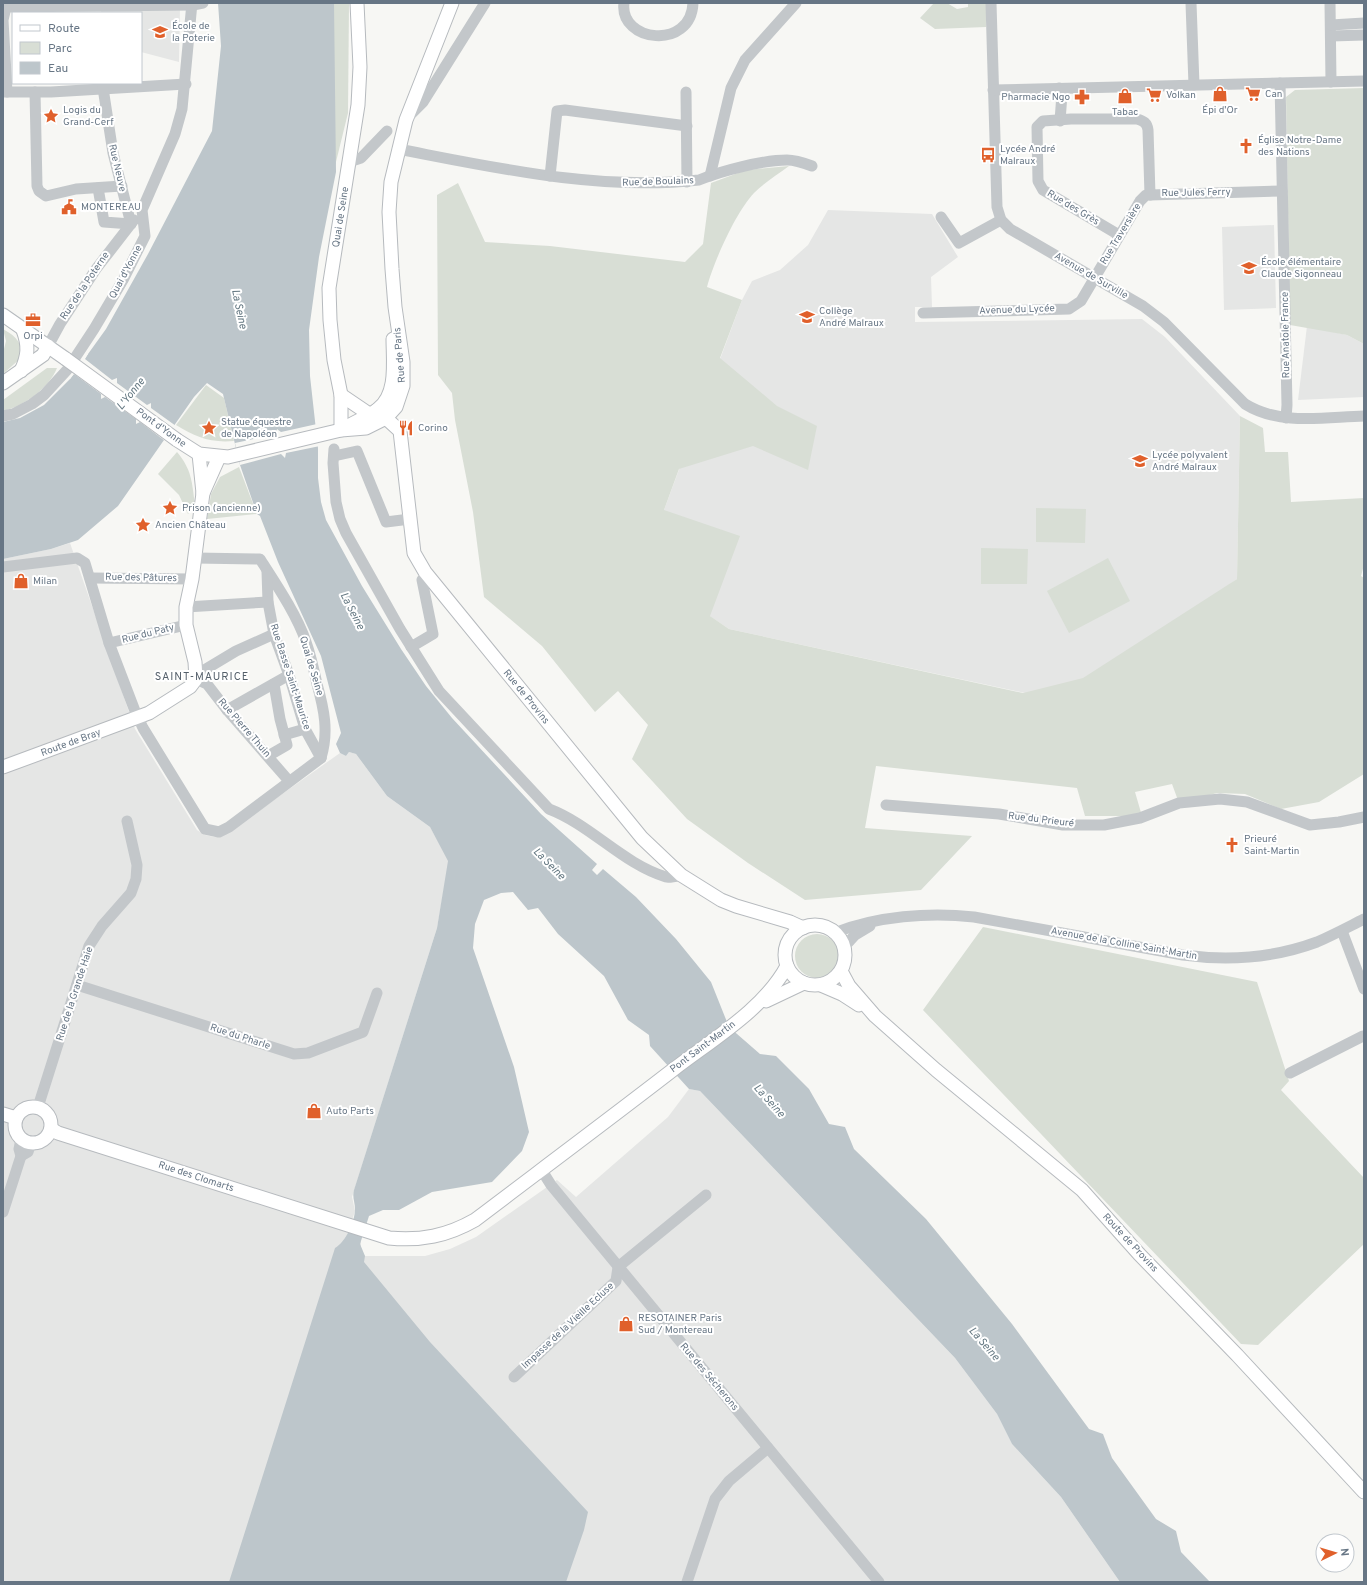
<svg xmlns="http://www.w3.org/2000/svg" width="1367" height="1585" font-family="Overpass,sans-serif">
<style>
.built{fill:#e5e6e5}
.green{fill:#d8ded5}
.water{fill:#bdc6cb}
.pier{fill:#f7f7f4}
.lines{fill:none;stroke-linecap:round;stroke-linejoin:round}
.major-casing{stroke:#b6babe;stroke-width:15}
.minor{stroke:#c3c7ca;stroke-width:11}
.major{stroke:#fff;stroke-width:13}
.major-bridge-casing{stroke:#b6babe;stroke-width:15;stroke-linecap:butt}
.major-bridge{stroke:#fff;stroke-width:13}
.labels{text-anchor:middle;dominant-baseline:central;stroke-width:4;stroke-linejoin:round;paint-order:stroke}
.poi-label{font-size:10px;fill:#677685;stroke:#fff;text-anchor:start}
.street-label{font-size:10px;fill:#677685;stroke:#fff}
.water-label{font-size:11px;font-style:italic;fill:#637781;stroke:#fff}
.neighbourhood-label{font-size:11px;letter-spacing:1px;fill:#545f6a;stroke:#fff}
</style>
<rect width="100%" height="100%" fill="#f7f7f4"/>
<g class="built">
<path d="M 180,8 L 179,62 L 141,52 L 141,13 L 101,13 L 101,10 Z"/>
<path d="M 828,210 L 932,214 L 958,257 L 931,277 L 932,307 L 915,307 L 915,322 L 1142,319 L 1165,337 L 1240,416 L 1237,579 L 1067,702 L 729,629 L 711,617 L 651,552 L 664,510 L 742,300 L 752,281 L 780,270 L 808,245 Z"/>
<path d="M 1274,225 L 1276,308 L 1224,310 L 1222,227 Z"/>
<path d="M 1307,326 L 1347,335 L 1364,344 L 1364,397 L 1298,400 Z"/>
<path d="M 70,543 L 135,729 L 197,830 L 205,835 L 214,837 L 223,836 L 340,753 L 346,756 L 349,752 L 356,754 L 387,796 L 430,827 L 449,861 L 437,928 L 352,1197 L 355,1211 L 347,1236 L 361,1240 L 361,1251 L 365,1256 L 425,1256 L 450,1249 L 476,1237 L 557,1180 L 576,1197 L 668,1117 L 689,1089 L 700,1091 L 955,1358 L 997,1414 L 1012,1444 L 1061,1497 L 1120,1582 L 3,1582 L 3,559 L 51,549 Z"/>
</g>
<g class="green">
<path d="M 331,3 L 349,3 L 348,113 L 334,170 Z"/>
<path d="M 934,3 L 947,3 L 957,9 L 968,7 L 968,3 L 986,3 L 986,27 L 935,29 L 920,18 Z"/>
<path d="M 1364,88 L 1364,344 L 1347,335 L 1290,325 L 1286,97 L 1295,90 Z"/>
<path d="M 789,166 C 777,175 764,183 754,193 C 736,212 714,261 707,287 L 742,300 L 720,358 L 777,406 L 817,426 L 808,470 L 753,446 L 679,469 L 664,510 L 740,536 L 710,616 L 729,629 L 1023,693 L 1083,678 L 1237,579 L 1240,416 L 1263,428 L 1265,452 L 1288,452 L 1291,502 L 1364,498 L 1364,565 L 1361,576 L 1364,578 L 1364,774 L 1319,802 L 1281,809 L 1245,794 L 1217,793 L 1179,803 L 1172,784 L 1135,792 L 1142,816 L 1085,816 L 1077,788 L 876,766 L 865,828 L 972,836 L 921,890 L 805,900 L 748,863 L 687,819 L 632,759 L 648,725 L 618,691 L 595,712 L 542,646 L 484,597 L 473,512 L 455,420 L 452,393 L 438,375 L 437,195 L 458,183 L 485,242 L 550,246 L 685,262 L 703,244 L 711,183 L 746,170 Z"/>
<path d="M 3,329 C 16,337 21,340 22,357 L 3,374 L 3,353 L 6,341 Z"/>
<path d="M 47,368 L 57,368 C 49,388 24,406 3,411 L 3,400 Z"/>
<path d="M 206,385 L 224,398 L 234,441 C 209,443 196,437 176,425 Z"/>
<path d="M 177,452 C 192,470 192,482 195,505 L 188,514 L 179,495 L 158,474 Z"/>
<path d="M 239,467 L 257,514 L 207,519 L 211,494 L 220,477 Z"/>
<path d="M 1036,508 L 1086,509 L 1085,543 L 1036,542 Z"/>
<path d="M 981,548 L 1028,549 L 1027,584 L 981,584 Z"/>
<path d="M 1108,558 L 1130,601 L 1069,633 L 1047,591 Z"/>
<path d="M 983,927 L 1257,982 L 1289,1081 L 1281,1090 L 1364,1178 L 1364,1244 L 1258,1345 L 1241,1344 L 923,1010 Z"/>
<circle cx="817" cy="956" r="22"/>
</g>
<path class="water" d="M 218,3 L 334,3 L 336,172 L 319,257 L 309,330 L 310,376 L 318,448 L 318,478 L 321,502 L 326,520 L 362,586 L 401,649 L 426,686 L 452,718 L 541,814 L 597,864 L 592,870 L 597,875 L 603,869 L 636,897 L 676,939 L 711,982 L 729,1027 L 760,1054 L 776,1056 L 809,1089 L 829,1124 L 845,1127 L 854,1149 L 926,1219 L 1012,1324 L 1089,1429 L 1103,1434 L 1112,1458 L 1156,1519 L 1176,1531 L 1181,1552 L 1210,1582 L 1120,1582 L 1061,1497 L 1012,1444 L 997,1414 L 955,1358 L 700,1091 L 689,1089 L 650,1046 L 649,1035 L 628,1020 L 604,976 L 558,934 L 538,908 L 528,910 L 513,892 L 501,893 L 484,900 L 475,924 L 473,948 L 514,1067 L 529,1132 L 522,1151 L 492,1182 L 432,1192 L 399,1210 L 383,1210 L 369,1216 L 360,1244 L 365,1256 L 364,1262 L 430,1342 L 588,1512 L 584,1530 L 566,1582 L 229,1582 L 335,1248 C 346,1242 355,1221 355,1209 C 355,1202 352,1197 354,1190 L 437,928 L 448,861 L 430,827 L 387,796 L 356,754 L 349,752 L 346,756 L 340,753 L 336,744 L 341,733 L 321,656 L 278,562 L 260,516 L 257,514 L 240,465 L 223,394 L 207,383 L 194,397 L 118,506 L 78,540 L 51,549 L 3,559 L 3,422 L 20,418 L 44,405 L 70,379 L 106,329 L 148,254 L 212,131 L 221,46 Z"/>
<g class="pier">
<path d="M 86,353 L 88,354 L 85,359 L 112,380 L 117,378 L 117,383 L 147,405 L 151,403 L 151,408 L 176,426 L 165,441 L 140,422 L 136,424 L 136,419 L 105,397 L 101,399 L 101,394 L 74,374 L 70,379 L 68,377 Z"/>
<path d="M 317,424 L 320,446 L 286,453 L 285,458 L 281,454 L 240,465 L 235,443 L 276,434 L 277,429 L 281,432 Z"/>
</g>
<g class="lines">
<g class="major-casing">
<g id="major">
<path d="M 3,315 L 66,359"/>
<path d="M 21,371 C 28,356 29,346 23,330"/>
<path d="M 3,383 L 43,355 L 48,346"/>
<path d="M 341,395 L 369,414"/>
<path d="M 377,410 L 400,431 L 414,553 L 425,572 L 642,838 L 681,875 L 721,900 L 736,906 L 790,922 L 803,928"/>
<path d="M 345,428 C 356,421 368,417 378,409 C 398,394 393,361 393,339"/>
<path d="M 341,430 L 341,395 L 334,360 L 330,320 L 329,288 L 358,105 L 360,67 L 357,3"/>
<path d="M 177,440 L 199,454 L 228,457 L 341,430 L 366,428 L 386,418 L 396,407 L 403,386 L 403,362 L 395,307 L 392,269 L 389,212 L 391,182 L 406,120 L 452,3"/>
<path d="M 203,493 L 219,457"/>
<path d="M 3,767 L 149,713 L 190,687 L 196,679 L 195,662 L 186,625 L 186,607 L 192,579 L 203,493 L 199,454"/>
<circle cx="815" cy="955" r="30"/>
<path d="M 841,971 L 849,986 L 875,1016 L 936,1070 L 1082,1190 L 1139,1254 L 1237,1355 L 1364,1492"/>
<path d="M 821,985 L 842,994 L 859,1005"/>
<path d="M 766,1001 L 804,983"/>
<circle cx="33" cy="1125" r="18"/>
<path d="M 3,1114 L 16,1118"/>
<path d="M 51,1129 L 58,1133 L 389,1238 C 421,1241 447,1236 475,1220 C 541,1170 608,1120 674,1069 C 713,1039 764,1009 787,966"/>
</g>
</g>
<g class="minor">
<path d="M 624,3 C 619,42 691,51 693,3"/>
<path d="M 991,3 L 997,207 L 1001,220 L 1010,229 L 1143,306 L 1164,322 L 1245,404 C 1280,426 1325,417 1364,416"/>
<path d="M 1191,3 L 1194,85"/>
<path d="M 1330,3 L 1331,82"/>
<path d="M 3,7 L 193,5 L 203,3"/>
<path d="M 1331,25 L 1364,23"/>
<path d="M 1331,36 L 1364,35"/>
<path d="M 1280,83 L 1287,405 L 1286,418"/>
<path d="M 1059,88 L 1062,94 L 1060,121"/>
<path d="M 993,90 L 1364,81"/>
<path d="M 3,92 L 51,92 L 186,84"/>
<path d="M 7,92 L 3,20 L 7,3"/>
<path d="M 35,92 L 37,186 L 39,191 L 46,196 L 76,189 L 122,186"/>
<path d="M 686,92 L 687,182"/>
<path d="M 409,116 L 423,102 L 485,3"/>
<path d="M 398,149 C 497,168 598,191 699,180 C 721,171 763,160 787,160 C 796,160 804,163 812,166"/>
<path d="M 349,162 L 361,158 L 387,131"/>
<path d="M 550,176 L 557,111 L 565,110 L 687,126"/>
<path d="M 710,176 L 731,88 L 745,60 L 796,3"/>
<path d="M 98,188 L 104,222 L 131,224 L 113,153 L 103,88"/>
<path d="M 941,217 L 959,243 L 1001,220"/>
<path d="M 1119,235 L 1043,190 L 1038,181 L 1037,127 L 1043,121 L 1071,119 L 1137,119 C 1144,121 1147,123 1148,130 L 1150,195 L 1282,191"/>
<path d="M 923,313 L 1069,309 L 1081,301 L 1140,201 L 1146,195 L 1150,195"/>
<path d="M 48,346 L 60,324 L 96,269 L 134,220"/>
<path d="M 3,416 L 13,414 L 32,404 L 44,395 L 67,370 L 94,329 L 123,280 L 145,236 L 142,210 L 175,134 L 182,109 L 192,3"/>
<path d="M 334,449 L 333,463 L 336,502 L 340,519 L 346,533 L 400,629 L 439,691 L 549,809 C 591,825 623,864 666,877 C 670,878 677,876 681,875"/>
<path d="M 334,456 L 357,451 L 386,522 L 410,519"/>
<path d="M 195,558 L 260,559 C 276,584 297,615 306,642 C 311,656 314,670 317,684 C 324,709 329,732 321,758"/>
<path d="M 3,567 L 77,558 L 85,563 L 109,643 L 135,711 L 143,728 L 205,829 L 219,832 L 229,827 L 321,758"/>
<path d="M 267,571 L 268,602 L 274,634 L 289,675 L 305,729 L 321,758"/>
<path d="M 90,578 L 192,579"/>
<path d="M 186,607 L 268,602"/>
<path d="M 109,643 L 186,625"/>
<path d="M 411,647 L 433,634 L 422,580 L 428,576"/>
<path d="M 196,675 L 236,651 L 274,634"/>
<path d="M 196,679 L 207,684 L 227,710 L 289,781"/>
<path d="M 227,710 L 289,675"/>
<path d="M 284,735 L 305,729"/>
<path d="M 268,756 L 287,745 L 280,719 L 274,684"/>
<path d="M 886,805 L 999,814 L 1063,825 L 1104,825 L 1140,818 L 1179,803 L 1220,799 L 1247,802 L 1310,825 L 1339,822 L 1364,817"/>
<path d="M 1342,931 L 1364,989"/>
<path d="M 834,933 C 877,916 929,912 974,917 L 1183,955 C 1228,961 1274,958 1317,942 C 1333,935 1348,927 1364,919"/>
<path d="M 844,947 L 855,935 L 870,926"/>
<path d="M 77,985 L 294,1054 L 308,1053 L 363,1032 L 377,993"/>
<path d="M 1290,1073 L 1363,1036"/>
<path d="M 38,1107 L 89,946 L 102,926 L 131,893 L 136,879 L 137,865 L 127,821"/>
<path d="M 21,1156 L 28,1152 L 31,1143"/>
<path d="M 541,1169 L 551,1185 L 879,1582"/>
<path d="M 3,1212 L 21,1156 L 19,1149 L 21,1139"/>
<path d="M 514,1377 L 616,1281 L 618,1267 L 706,1195"/>
<path d="M 687,1582 L 715,1499 L 729,1481 L 768,1448"/>
</g>
<use href="#major" class="major"/>
<g class="major-bridge-casing">
<path id="major-bridge" d="M 66,359 L 177,440"/>
</g>
<use href="#major-bridge" class="major-bridge"/>
</g>
<defs>
<g id="school-bare" transform="scale(1.2)"><path d="M0-5L7-2L0 1L-7-2ZM-4 1L0 2.5L4 1V4Q0 6-4 4Z" fill="#e0602b" stroke="#fff" stroke-width="2.5" paint-order="stroke"/></g>
<g id="shop-bare" transform="scale(1.2)"><path d="M-5-2.5h2.3a2.7 3.5 0 0 1 5.4 0H5L5.5 6h-11ZM-1.5-2.5h3a1.5 2.3 0 0 0-3 0Z" fill="#e0602b" stroke="#fff" stroke-width="2.5" paint-order="stroke"/></g>
<g id="supermarket-bare" transform="scale(1.2)"><path d="M-6-5.5h2.5l.6 2H6L4.5 2H-2.5L-4.4-4H-6ZM-1.5 3.2a1.3 1.3 0 1 0 .1 0ZM3 3.2a1.3 1.3 0 1 0 .1 0Z" fill="#e0602b" stroke="#fff" stroke-width="2.5" paint-order="stroke"/></g>
<g id="pharmacy-bare" transform="scale(1.2)"><path d="M-2-6h4v4h4v4h-4v4h-4v-4h-4v-4h4Z" fill="#e0602b" stroke="#fff" stroke-width="2.5" paint-order="stroke"/></g>
<g id="sight-bare" transform="scale(1.2)"><path d="M0-6L1.8-2.2L6-1.7L2.9 1.2L3.7 5.4L0 3.3L-3.7 5.4L-2.9 1.2L-6-1.7L-1.8-2.2Z" fill="#e0602b" stroke="#fff" stroke-width="2.5" paint-order="stroke"/></g>
<g id="church-bare" transform="scale(1.2)"><path d="M-1.2-6h2.4v3.5h3.3v2.4h-3.3V6h-2.4V-.1h-3.3v-2.4h3.3Z" fill="#e0602b" stroke="#fff" stroke-width="2.5" paint-order="stroke"/></g>
<g id="bus-bare" transform="scale(1.2)"><path d="M-5-6H5V4H4V6H2V4H-2V6H-4V4H-5ZM-3.5-4V0h7V-4ZM-3.5 1.2v1.5H-2V1.2ZM2 1.2v1.5H3.5V1.2Z" fill="#e0602b" stroke="#fff" stroke-width="2.5" paint-order="stroke"/></g>
<g id="civic-bare" transform="scale(1.2)"><path d="M-.6-6.5H3V-4.5H.6V-3L4-1V1h2V6H-6V1h2V-1L-.6-3ZM-1.2 2.5V6h2.4V2.5Z" fill="#e0602b" stroke="#fff" stroke-width="2.5" paint-order="stroke"/></g>
<g id="office-bare" transform="scale(1.2)"><path d="M-6-3h4V-5.5h4V-3h4V5H-6ZM-1-4.5V-3h2v-1.5ZM-6 0V1H6V0Z" fill="#e0602b" stroke="#fff" stroke-width="2.5" paint-order="stroke"/></g>
<g id="restaurant-bare" transform="scale(1.2)"><path d="M-5-6h1v4h1v-4h1v4h1v-4h1v5L-1.5 .5V6h-2V.5L-5-1ZM5-6V6H3V1.5H1.5Q1.5-4 5-6Z" fill="#e0602b" stroke="#fff" stroke-width="2.5" paint-order="stroke"/></g>
</defs>
<g fill-rule="evenodd">
<use href="#school-bare" x="160" y="32"/>
<use href="#shop-bare" x="1220" y="94"/>
<use href="#supermarket-bare" x="1253" y="94"/>
<use href="#supermarket-bare" x="1154" y="95"/>
<use href="#shop-bare" x="1125" y="96"/>
<use href="#pharmacy-bare" x="1082" y="97"/>
<use href="#sight-bare" x="51" y="116"/>
<use href="#church-bare" x="1246" y="146"/>
<use href="#bus-bare" x="988" y="155"/>
<use href="#civic-bare" x="69" y="207"/>
<use href="#school-bare" x="1249" y="268"/>
<use href="#school-bare" x="807" y="317"/>
<use href="#office-bare" x="33" y="320"/>
<use href="#sight-bare" x="209" y="428"/>
<use href="#restaurant-bare" x="406" y="428"/>
<use href="#school-bare" x="1140" y="461"/>
<use href="#sight-bare" x="170" y="508"/>
<use href="#sight-bare" x="143" y="525"/>
<use href="#shop-bare" x="21" y="581"/>
<use href="#church-bare" x="1232" y="845"/>
<use href="#shop-bare" x="314" y="1111"/>
<use href="#shop-bare" x="626" y="1324"/>
</g>
<g class="labels">
<g class="poi-label">
<text x="172" y="26">École de<tspan x="172" dy="12">la Poterie</tspan></text>
<text x="1265" y="94">Can</text>
<text x="1166" y="95">Volkan</text>
<text x="1070" y="97" text-anchor="end">Pharmacie Ngo</text>
<text x="63" y="110">Logis du<tspan x="63" dy="12">Grand-Cerf</tspan></text>
<text x="1220" y="110" text-anchor="middle">Épi d'Or</text>
<text x="1125" y="112" text-anchor="middle">Tabac</text>
<text x="1258" y="140">Église Notre-Dame<tspan x="1258" dy="12">des Nations</tspan></text>
<text x="1000" y="149">Lycée André<tspan x="1000" dy="12">Malraux</tspan></text>
<text x="81" y="207">MONTEREAU</text>
<text x="1261" y="262">École élémentaire<tspan x="1261" dy="12">Claude Sigonneau</tspan></text>
<text x="819" y="311">Collège<tspan x="819" dy="12">André Malraux</tspan></text>
<text x="33" y="336" text-anchor="middle">Orpi</text>
<text x="221" y="422">Statue équestre<tspan x="221" dy="12">de Napoléon</tspan></text>
<text x="418" y="428">Corino</text>
<text x="1152" y="455">Lycée polyvalent<tspan x="1152" dy="12">André Malraux</tspan></text>
<text x="182" y="508">Prison (ancienne)</text>
<text x="155" y="525">Ancien Château</text>
<text x="33" y="581">Milan</text>
<text x="1244" y="839">Prieuré<tspan x="1244" dy="12">Saint-Martin</tspan></text>
<text x="326" y="1111">Auto Parts</text>
<text x="638" y="1318">RESOTAINER Paris<tspan x="638" dy="12">Sud / Montereau</tspan></text>
</g>
<g class="street-label">
<text transform="translate(117 168) rotate(77)">Rue Neuve</text>
<text transform="translate(658 182) rotate(-2)">Rue de Boulains</text>
<text transform="translate(1196 193) rotate(-1)">Rue Jules Ferry</text>
<text transform="translate(1073 208) rotate(31)">Rue des Grès</text>
<text transform="translate(341 217) rotate(-81)">Quai de Seine</text>
<text transform="translate(1121 234) rotate(-59)">Rue Traversière</text>
<text transform="translate(126 272) rotate(-62)">Quai d'Yonne</text>
<text transform="translate(1091 276) rotate(30)">Avenue de Surville</text>
<text transform="translate(85 286) rotate(-56)">Rue de la Poterne</text>
<text transform="translate(1017 310) rotate(-2)">Avenue du Lycée</text>
<text transform="translate(1286 335) rotate(-91)">Rue Anatole France</text>
<text transform="translate(400 355) rotate(-95)">Rue de Paris</text>
<text transform="translate(161 428) rotate(36)">Pont d'Yonne</text>
<text transform="translate(141 578) rotate(1)">Rue des Pâtures</text>
<text transform="translate(148 634) rotate(-14)">Rue du Paty</text>
<text transform="translate(311 666) rotate(73)">Quai de Seine</text>
<text transform="translate(290 677) rotate(72)">Rue Basse Saint-Maurice</text>
<text transform="translate(526 697) rotate(51)">Rue de Provins</text>
<text transform="translate(244 728) rotate(49)">Rue Pierre Thuin</text>
<text transform="translate(71 743) rotate(-20)">Route de Bray</text>
<text transform="translate(1041 820) rotate(7)">Rue du Prieuré</text>
<text transform="translate(1124 944) rotate(10)">Avenue de la Colline Saint-Martin</text>
<text transform="translate(75 994) rotate(-72)">Rue de la Grande Haie</text>
<text transform="translate(240 1037) rotate(18)">Rue du Pharle</text>
<text transform="translate(703 1047) rotate(-37)">Pont Saint-Martin</text>
<text transform="translate(196 1177) rotate(18)">Rue des Clomarts</text>
<text transform="translate(1130 1243) rotate(47)">Route de Provins</text>
<text transform="translate(568 1326) rotate(-43)">Impasse de la Vieille Ecluse</text>
<text transform="translate(709 1377) rotate(50)">Rue des Sécherons</text>
</g>
<g class="water-label">
<text transform="translate(239 309) rotate(78)">La Seine</text>
<text transform="translate(131 394) rotate(-51)">L'Yonne</text>
<text transform="translate(352 611) rotate(63)">La Seine</text>
<text transform="translate(549 864) rotate(45)">La Seine</text>
<text transform="translate(769 1101) rotate(48)">La Seine</text>
<text transform="translate(984 1344) rotate(49)">La Seine</text>
</g>
<g class="neighbourhood-label">
<text x="202" y="677">SAINT-MAURICE</text>
</g>
</g>
<rect width="1367" height="1585" fill="none" stroke="#677685" stroke-width="8"/>
<rect x="12" y="12" width="130" height="72" fill="#ffffff" stroke="#c2c8ce"/>
<rect x="20" y="25" width="20" height="6" fill="#ffffff" stroke="#c2c8ce"/>
<text x="48" y="32" font-size="12" fill="#677685">Route</text>
<rect x="20" y="42" width="20" height="12" fill="#d8ded5" stroke="#c2c8ce"/>
<text x="48" y="52" font-size="12" fill="#677685">Parc</text>
<rect x="20" y="62" width="20" height="12" fill="#bdc6cb" stroke="#c2c8ce"/>
<text x="48" y="72" font-size="12" fill="#677685">Eau</text>
<g transform="translate(1335 1553) rotate(85)"><circle r="19" fill="#ffffff" stroke="#c2c8ce"/>
<path d="M0-3L7 15L0 10L-7 15Z" fill="#e0602b"/>
<text y="-6" font-size="11" font-weight="bold" text-anchor="middle" fill="#677685">N</text>
</g>
</svg>
